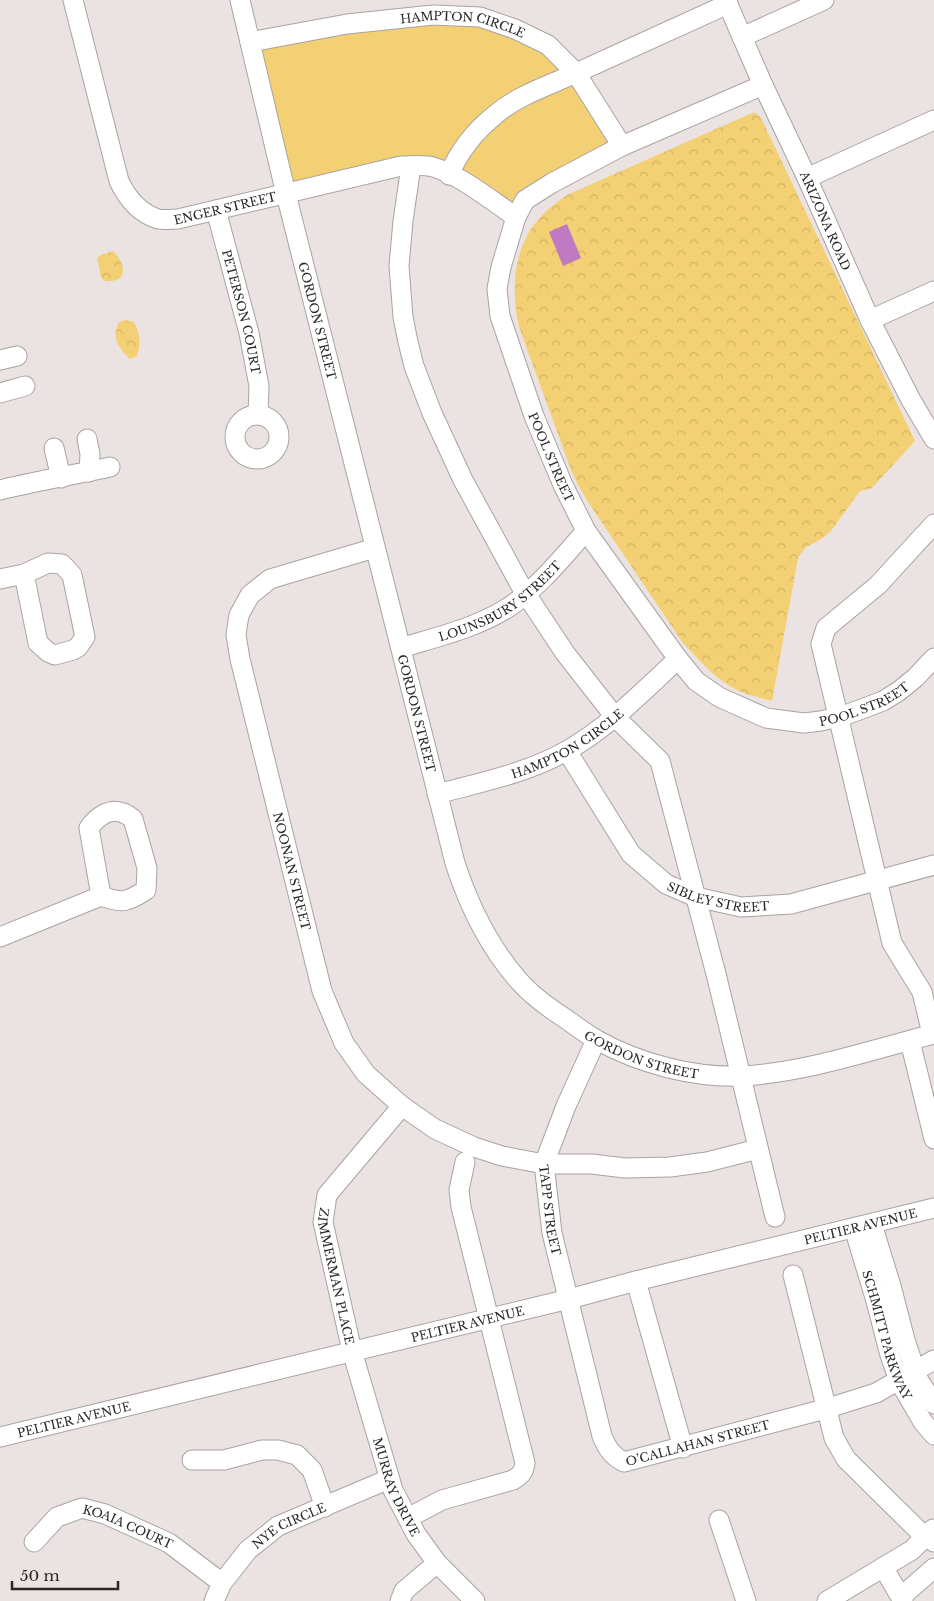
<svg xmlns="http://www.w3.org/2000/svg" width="934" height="1601" font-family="'Libre Baskerville',serif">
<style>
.green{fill:#f4d074}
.park{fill:url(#park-crowns)}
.water{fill:#bf7ac1}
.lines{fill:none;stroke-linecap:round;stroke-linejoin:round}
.minor-casing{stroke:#a9a3a2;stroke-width:21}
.minor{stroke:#fff;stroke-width:19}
.labels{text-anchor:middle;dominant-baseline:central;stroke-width:5;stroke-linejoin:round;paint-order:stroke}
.street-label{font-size:12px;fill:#2a2828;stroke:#eae3e2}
</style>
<defs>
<pattern id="park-crowns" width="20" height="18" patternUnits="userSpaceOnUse" patternTransform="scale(1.25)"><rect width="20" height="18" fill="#f4d074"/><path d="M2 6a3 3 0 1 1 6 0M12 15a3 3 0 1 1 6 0" fill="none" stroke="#d1b364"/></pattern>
</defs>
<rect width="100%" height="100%" fill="#eae3e2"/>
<path class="green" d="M 480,17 L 548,45 L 622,146 L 516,217 L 432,166 L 286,194 L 250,42 Z"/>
<g class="park">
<path d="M 752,113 L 756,113 L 761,118 L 915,441 L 872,488 L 860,491 L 831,531 L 823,538 L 805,548 L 798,558 L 772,701 C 762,698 749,696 739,691 C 717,681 699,660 683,643 L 588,502 L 578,485 L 570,467 L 519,327 C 513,300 512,266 525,240 C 533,221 551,206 567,195 Z"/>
<path d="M 113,251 C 123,260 130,280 111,281 C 106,282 104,281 101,277 L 97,258 L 101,255 Z"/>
<path d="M 125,320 L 134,322 C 140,334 141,343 137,356 L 130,359 C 118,347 111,338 119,322 Z"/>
</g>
<path class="water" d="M 567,224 L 581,258 L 563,266 L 549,232 Z"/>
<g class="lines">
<g class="minor-casing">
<g id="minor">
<path id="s1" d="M 73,0 L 119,181 C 127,198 139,213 158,219 C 164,220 172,219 178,219 L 401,166 C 411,166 423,164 433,167 C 460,175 492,201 516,217"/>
<path id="s2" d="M 240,0 L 286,194 L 455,863 C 469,906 489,947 519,981 C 533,997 549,1008 566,1019 C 576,1026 586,1034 597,1040 C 640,1064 694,1078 743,1076 C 808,1072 871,1050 934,1034"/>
<path id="s3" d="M 726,0 L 763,85 L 807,178 L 870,320 L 911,400 L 934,439"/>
<path d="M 742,37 L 824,0"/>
<path id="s4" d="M 250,42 L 347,24 L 433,15 L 480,17 L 515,29 L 548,45 L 576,73 L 622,146"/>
<path id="s5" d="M 763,85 L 622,146 L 552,183 L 525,200 L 516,217 L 501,267 L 497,289 L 500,316 L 534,416 L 563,485 L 586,531 L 678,659 L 696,681 L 719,697 L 766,718 L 804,723 L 821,721 L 843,716 L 883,701 L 899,691 L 915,678 L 934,658"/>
<path d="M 411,166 L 403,221 L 399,266 L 403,317 L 408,342 L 414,366 L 432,413 L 463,480 L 522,588 L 565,653 L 615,717 L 660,761 L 716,974 L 775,1217"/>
<path d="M 449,175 C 459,151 475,131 495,115 C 518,95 548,86 576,73 C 626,50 677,27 728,4"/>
<path d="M 807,178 L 934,120"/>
<path id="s6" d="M 216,210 L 249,333 L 259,386 L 258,415"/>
<path d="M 870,320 L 934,291"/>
<path d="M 0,360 L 17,356"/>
<path d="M 0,393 L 25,386"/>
<circle cx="257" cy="437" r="22"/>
<path d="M 87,439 L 90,454 L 89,472"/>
<path d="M 54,448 L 61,478"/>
<path d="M 0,490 C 36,481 73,475 110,467"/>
<path id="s7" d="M 375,548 L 270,579 L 250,595 L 239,615 L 236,635 L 240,659 L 322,991 L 344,1043 L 366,1074 L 402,1106 L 435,1129 L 474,1147 L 502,1156 L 544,1164 L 592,1164 L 625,1168 L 670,1167 L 707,1162 L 758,1149"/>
<path d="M 0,579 L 24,574 L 48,563 L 62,564 L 72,575 L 85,637 L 78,647 L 73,650 L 55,655 L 48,652 L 38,643 L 24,574"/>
<path id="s8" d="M 401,648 C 436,637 477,628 509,607 C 539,587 562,558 586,531"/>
<path id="s9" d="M 567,751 L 631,854 L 666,884 L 696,897 L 741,907 L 791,904 L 934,865"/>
<path id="s10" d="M 437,794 C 482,782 528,773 568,750 C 610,726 643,691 678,659"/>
<path d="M 0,937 L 101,896 C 123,904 127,902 146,890 L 147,868 L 133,819 C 130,817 127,814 123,813 C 109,807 96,818 89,828 L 101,896"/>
<path d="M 932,1034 L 922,992 L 892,943 L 821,644 L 826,628 L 878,585 L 934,524"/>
<path id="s11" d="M 596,1040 L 566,1106 L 544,1164 L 552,1233 L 602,1436 C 607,1448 612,1456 624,1462 L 825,1409 L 876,1393 L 934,1360"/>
<path d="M 910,1041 L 934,1139"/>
<path id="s12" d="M 402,1106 L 327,1195 L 323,1222 L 352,1351 L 393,1490 L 416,1534 L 437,1563 L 475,1601"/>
<path d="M 872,1224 L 891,1286 L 905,1340 L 918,1379 L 934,1404"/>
<path id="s13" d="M 854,1228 L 876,1301 L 890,1355 L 899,1381 L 923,1422 L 934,1435"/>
<path d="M 793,1275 L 834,1438 L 846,1459 L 925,1537 L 934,1542"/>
<path d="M 636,1281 L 683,1448"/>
<path id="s14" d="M 0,1437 L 569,1299 L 636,1281 L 934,1208"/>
<path d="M 192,1460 L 224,1460 L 262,1450 L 278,1450 L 297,1455 L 312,1470 L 325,1507"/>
<path d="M 408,1518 L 442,1500 L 513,1480 C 521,1475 524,1472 525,1463 L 461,1207 L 459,1190 L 465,1162"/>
<path d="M 719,1520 L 746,1601"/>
<path id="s15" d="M 34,1542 L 57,1517 L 82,1508 L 105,1514 L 169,1543 L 222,1583"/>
<path d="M 883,1567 L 903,1601"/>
<path d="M 901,1597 L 934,1568"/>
<path id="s16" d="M 214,1601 L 222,1583 L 248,1550 L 278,1526 L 389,1479"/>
<path d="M 400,1601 L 404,1591 L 437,1563"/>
<path d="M 827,1601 L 912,1550 L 933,1529"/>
</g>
</g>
<use href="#minor" class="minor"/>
</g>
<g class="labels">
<g class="street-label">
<text stroke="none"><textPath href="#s4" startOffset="216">HAMPTON CIRCLE</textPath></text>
<text stroke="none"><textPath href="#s1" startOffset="311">ENGER STREET</textPath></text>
<text stroke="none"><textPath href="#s3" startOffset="242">ARIZONA ROAD</textPath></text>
<text stroke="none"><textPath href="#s6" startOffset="105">PETERSON COURT</textPath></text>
<text stroke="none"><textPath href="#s2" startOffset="330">GORDON STREET</textPath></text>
<text stroke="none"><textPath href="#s5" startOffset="536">POOL STREET</textPath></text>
<text stroke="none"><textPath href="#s8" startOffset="111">LOUNSBURY STREET</textPath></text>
<text stroke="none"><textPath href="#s5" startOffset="985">POOL STREET</textPath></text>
<text stroke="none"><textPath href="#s2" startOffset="735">GORDON STREET</textPath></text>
<text stroke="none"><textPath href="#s10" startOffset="141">HAMPTON CIRCLE</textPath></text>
<text stroke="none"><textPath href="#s7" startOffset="421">NOONAN STREET</textPath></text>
<text stroke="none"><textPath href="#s9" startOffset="222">SIBLEY STREET</textPath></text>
<text stroke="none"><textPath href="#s2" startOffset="1170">GORDON STREET</textPath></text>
<text stroke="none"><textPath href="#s11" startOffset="181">TAPP STREET</textPath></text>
<text stroke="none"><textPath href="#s14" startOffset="886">PELTIER AVENUE</textPath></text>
<text stroke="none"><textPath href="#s12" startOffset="199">ZIMMERMAN PLACE</textPath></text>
<text stroke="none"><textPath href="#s14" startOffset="481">PELTIER AVENUE</textPath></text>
<text stroke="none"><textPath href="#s13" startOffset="112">SCHMITT PARKWAY</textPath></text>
<text stroke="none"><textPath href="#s14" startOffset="76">PELTIER AVENUE</textPath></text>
<text stroke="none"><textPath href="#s11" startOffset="524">O’CALLAHAN STREET</textPath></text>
<text stroke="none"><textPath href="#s12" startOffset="419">MURRAY DRIVE</textPath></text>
<text stroke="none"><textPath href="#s16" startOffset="110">NYE CIRCLE</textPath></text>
<text stroke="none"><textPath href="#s15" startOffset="110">KOAIA COURT</textPath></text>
</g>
</g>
<path d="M12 1581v8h106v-8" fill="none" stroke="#2a2828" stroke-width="2.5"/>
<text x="20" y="1581" font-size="15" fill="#2a2828" stroke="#eae3e2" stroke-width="4" paint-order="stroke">50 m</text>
</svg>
